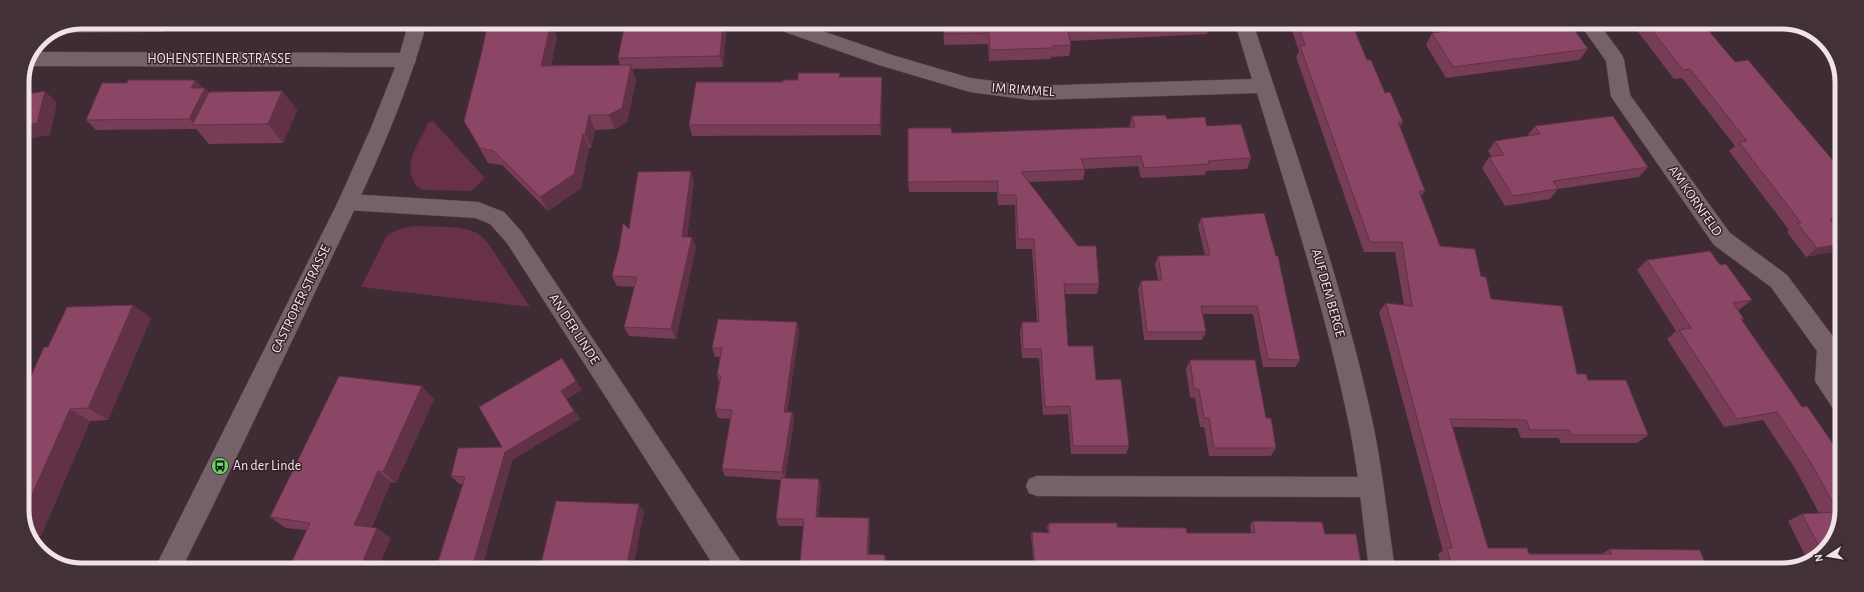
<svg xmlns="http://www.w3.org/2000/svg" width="1864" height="592" font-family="'Alegreya Sans',sans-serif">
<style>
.green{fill:#683049}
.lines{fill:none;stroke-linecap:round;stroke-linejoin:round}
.lane-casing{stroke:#5a4950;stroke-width:1}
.street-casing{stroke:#5a4950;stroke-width:1}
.secondary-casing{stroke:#5a4950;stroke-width:1}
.lane{fill:#776169;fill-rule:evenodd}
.street{fill:#776169;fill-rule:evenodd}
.secondary{fill:#776169;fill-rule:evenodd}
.wall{fill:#773c56}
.shaded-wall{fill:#613146}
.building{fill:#8a4664;stroke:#613146}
.labels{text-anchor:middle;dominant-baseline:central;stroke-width:3;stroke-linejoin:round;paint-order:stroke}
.street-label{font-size:14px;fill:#f0e3e8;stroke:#342129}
.poi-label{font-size:14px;fill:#f0e3e8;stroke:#342129;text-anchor:start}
.rim{fill:none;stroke:#f0e3e8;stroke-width:5}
</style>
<rect width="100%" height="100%" fill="#3e2b33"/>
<g class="green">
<path d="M 433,121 L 485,178 L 471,191 L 424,190 C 413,188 409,172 411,161 C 413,150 423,134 428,123 Z"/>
<path d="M 414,226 C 431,227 462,225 477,233 C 482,236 486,241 490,246 L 530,307 L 361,287 L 386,237 C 395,229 403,228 414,226 Z"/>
</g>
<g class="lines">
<g class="lane-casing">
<path id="lane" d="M 1037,476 L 1370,477 L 1378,480 L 1381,487 L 1378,494 L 1370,497 L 1037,496 L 1029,493 L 1026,486 L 1029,479 Z"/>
</g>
<g class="street-casing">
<g id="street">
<path d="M 784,23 L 799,23 L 892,55 L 970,78 L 1031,86 L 1252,79 L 1235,23 L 1253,23 C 1297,157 1345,291 1374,429 C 1383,475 1388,523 1395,570 L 1369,569 C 1363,523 1359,475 1350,429 C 1327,315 1291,204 1257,93 L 1031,100 L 970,92 L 879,65 L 785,32 L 782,27 Z"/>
<path d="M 1580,24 L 1599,24 L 1622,55 L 1624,60 L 1630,95 L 1730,233 L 1787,275 L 1837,342 L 1840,349 L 1839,379 L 1841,381 L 1840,410 L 1832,407 L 1815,381 L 1817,351 L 1771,287 L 1714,245 L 1614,101 L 1611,96 L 1606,61 Z"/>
<path d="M 35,52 L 407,53 L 414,55 L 416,60 L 414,65 L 407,67 L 32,66 L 29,65 Z"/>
<path d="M 348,194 L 478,202 L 504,212 L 521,231 L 740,560 L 744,569 L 716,569 L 507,243 L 490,224 L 476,218 L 348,210 L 341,208 L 338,202 L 341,196 Z"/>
</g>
</g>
<g class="secondary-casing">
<path id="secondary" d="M 409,22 L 427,22 C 401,116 358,203 316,290 C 272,383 228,476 182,568 L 155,568 L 338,202 L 371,128 L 398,60 Z"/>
</g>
<use href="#lane" class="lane"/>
<use href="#street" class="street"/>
<use href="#secondary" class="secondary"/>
</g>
<g class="wall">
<path d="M 82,22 L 170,22 L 164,32 L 56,33 Z"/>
<path d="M 210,22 L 351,22 L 348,30 L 217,31 Z"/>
<path d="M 488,22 L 552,23 L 552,25 L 557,37 L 551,65 L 620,65 L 618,58 L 727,23 L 723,67 L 632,69 L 636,80 L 627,122 L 615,129 L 595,130 L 591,148 L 589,148 L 581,188 L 548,211 L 502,165 L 488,163 L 464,121 L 481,55 Z"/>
<path d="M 900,23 L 1210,23 L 1207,34 L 1070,41 L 1071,45 L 1069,56 L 1051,57 L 1051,59 L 989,61 L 988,44 L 944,45 L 943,25 L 943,28 L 900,28 Z"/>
<path d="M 1289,23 L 1352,24 L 1367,60 L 1385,93 L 1403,122 L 1400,126 L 1425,191 L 1421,196 L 1440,246 L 1481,276 L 1491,299 L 1577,374 L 1588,380 L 1648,435 L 1637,443 L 1560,443 L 1559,438 L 1521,438 L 1517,428 L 1453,427 L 1488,548 L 1529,554 L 1601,554 L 1610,549 L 1708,570 L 1442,570 L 1438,554 L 1443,551 L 1379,312 L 1386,303 L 1404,305 L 1395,252 L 1364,252 L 1296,57 L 1299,51 Z"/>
<path d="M 1436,24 L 1570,24 L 1588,49 L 1579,60 L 1446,78 L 1426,45 L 1432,33 L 1434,33 L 1432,31 Z"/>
<path d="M 1632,24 L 1703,24 L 1735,62 L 1841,170 L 1841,193 L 1840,193 L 1841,195 L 1841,224 L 1835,225 L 1837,251 L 1806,257 L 1787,232 L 1789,230 L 1729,151 L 1735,146 L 1682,78 L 1674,79 Z"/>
<path d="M 840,77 L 882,88 L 881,135 L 692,136 L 689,125 L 783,82 L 798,80 Z"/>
<path d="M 195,80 L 203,88 L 209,92 L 282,91 L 297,110 L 283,143 L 209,144 L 196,129 L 96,130 L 86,120 L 127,83 Z"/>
<path d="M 1132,116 L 1167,119 L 1207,126 L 1251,158 L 1247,169 L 1206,171 L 1205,175 L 1141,178 L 1138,166 L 1085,169 L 1083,180 L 1029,182 L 1099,284 L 1097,294 L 1065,294 L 1068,346 L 1096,380 L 1129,446 L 1126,454 L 1071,454 L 1068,414 L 1043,415 L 1039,358 L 1022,358 L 1020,332 L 1022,322 L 1037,322 L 1032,249 L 1016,249 L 1015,205 L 998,205 L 997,192 L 909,192 L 908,182 L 952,133 L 1129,127 Z"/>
<path d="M 1535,126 L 1648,167 L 1639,177 L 1558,189 L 1550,199 L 1505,206 L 1482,168 L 1489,157 L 1492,157 L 1488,151 L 1495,141 L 1527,136 Z"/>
<path d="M 694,181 L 687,237 L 696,247 L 676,339 L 629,336 L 624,327 L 635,287 L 617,286 L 612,276 L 629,229 Z"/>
<path d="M 1201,218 L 1300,360 L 1295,367 L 1263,367 L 1253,314 L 1203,314 L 1206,332 L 1202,340 L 1144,340 L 1138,289 L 1141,281 L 1158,280 L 1155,264 L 1158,256 L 1205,255 L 1198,226 Z"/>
<path d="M 1647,260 L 1720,265 L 1752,300 L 1740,309 L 1738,310 L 1744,319 L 1742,320 L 1802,407 L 1840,454 L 1840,525 L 1819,557 L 1808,561 L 1788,521 L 1802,514 L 1819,513 L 1796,470 L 1763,420 L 1724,427 L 1667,339 L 1676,331 L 1637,270 Z"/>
<path d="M 1841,284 L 1841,296 L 1835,288 Z"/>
<path d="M 151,318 L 108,420 L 90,421 L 41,536 L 31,536 L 22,514 L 48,347 Z"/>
<path d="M 797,322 L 799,332 L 787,412 L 792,412 L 794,421 L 785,479 L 821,486 L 818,517 L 870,525 L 869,554 L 886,561 L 802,568 L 800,562 L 804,526 L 779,526 L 776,519 L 781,480 L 725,476 L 722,469 L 730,419 L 718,418 L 715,409 L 719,382 L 717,375 L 720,357 L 715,357 L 712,348 Z"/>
<path d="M 1190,360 L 1266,418 L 1276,448 L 1271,456 L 1209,456 L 1204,427 L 1200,427 L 1195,398 L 1190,397 L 1186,369 Z"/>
<path d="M 582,390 L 566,399 L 580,419 L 512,460 L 482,568 L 436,568 L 463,484 L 459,484 L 451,476 L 502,447 L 479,407 Z"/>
<path d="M 434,399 L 396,483 L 391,482 L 372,527 L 391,538 L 306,530 L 286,528 L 270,517 Z"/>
<path d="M 1253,521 L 1325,534 L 1362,569 L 1034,569 L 1031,536 L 1032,532 L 1048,533 L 1047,527 L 1049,523 L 1117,527 L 1187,533 L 1251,533 L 1250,525 Z"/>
</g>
<g class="shaded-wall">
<path d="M 155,22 L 170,22 L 164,32 Z"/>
<path d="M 343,22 L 351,22 L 348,30 Z"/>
<path d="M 544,23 L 552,23 L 552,25 L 557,37 L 547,80 L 541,66 Z"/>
<path d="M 723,23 L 727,23 L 723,67 L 720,56 Z"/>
<path d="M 631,65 L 636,80 L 627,122 L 615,129 L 609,115 Z"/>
<path d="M 882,77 L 882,88 L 881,135 L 880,125 Z"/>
<path d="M 195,80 L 204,89 L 191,88 Z"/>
<path d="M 205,88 L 213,98 L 195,125 L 189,119 Z"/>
<path d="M 45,91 L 57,103 L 50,135 L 22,140 L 22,126 Z"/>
<path d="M 282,91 L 297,110 L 283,143 L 268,124 Z"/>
<path d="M 589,115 L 595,130 L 591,148 L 585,134 Z"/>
<path d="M 583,134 L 589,148 L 581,188 L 548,211 L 540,197 Z"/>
<path d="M 691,171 L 694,181 L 686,247 L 682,237 Z"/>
<path d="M 1841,186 L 1841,193 L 1825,196 L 1835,187 Z"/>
<path d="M 24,213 L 31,219 L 24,251 L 22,255 L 22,221 Z"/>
<path d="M 692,237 L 696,247 L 676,339 L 671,329 Z"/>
<path d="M 1841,244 L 1841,248 L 1837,251 L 1806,257 L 1817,248 Z"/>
<path d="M 133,305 L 151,318 L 108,420 L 88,408 Z"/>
<path d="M 797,322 L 799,332 L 786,421 L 784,412 Z"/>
<path d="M 568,368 L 582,390 L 566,399 L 580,419 L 512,460 L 482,568 L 472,568 L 505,452 L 561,391 Z"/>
<path d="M 422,386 L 434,399 L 396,483 L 383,472 Z"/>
<path d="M 70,409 L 90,421 L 41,536 L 29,530 L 23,515 Z"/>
<path d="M 792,412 L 794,421 L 785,480 L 782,472 Z"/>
<path d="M 378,471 L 391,482 L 368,535 L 354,525 Z"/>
<path d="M 819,479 L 821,486 L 818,523 L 816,517 Z"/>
<path d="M 639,504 L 644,512 L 633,569 L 626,569 Z"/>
<path d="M 869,518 L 870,525 L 868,561 L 867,554 Z"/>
<path d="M 377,528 L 391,538 L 378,568 L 360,568 Z"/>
<path d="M 885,555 L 886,561 L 886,569 L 885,569 Z"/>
</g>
<g class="building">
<path d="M 488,22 L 551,23 L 541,66 L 631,65 L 622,108 L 609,115 L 589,115 L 585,134 L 583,134 L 574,174 L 540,197 L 494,151 L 480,148 L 464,121 L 481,55 Z"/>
<path d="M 625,23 L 723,23 L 720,56 L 618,58 Z"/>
<path d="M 943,23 L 1189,23 L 1068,30 L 1071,45 L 1052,46 L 1053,48 L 990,50 L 989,33 L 944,34 Z"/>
<path d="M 1298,24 L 1352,24 L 1367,60 L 1371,60 L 1385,93 L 1390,92 L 1403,122 L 1398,122 L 1425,191 L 1419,191 L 1440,246 L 1475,249 L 1481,276 L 1486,277 L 1491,299 L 1562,306 L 1577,374 L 1586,374 L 1588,380 L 1626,380 L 1648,435 L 1571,435 L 1569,430 L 1530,430 L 1526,420 L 1450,419 L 1488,548 L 1527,548 L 1529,554 L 1612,554 L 1610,549 L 1700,550 L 1708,570 L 1453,570 L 1447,548 L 1452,548 L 1386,303 L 1412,306 L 1402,242 L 1370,242 L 1300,46 L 1305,46 Z"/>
<path d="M 1442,24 L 1570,24 L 1588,49 L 1453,67 L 1432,33 L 1447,31 Z"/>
<path d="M 1647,24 L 1703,24 L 1735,62 L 1748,60 L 1841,170 L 1841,186 L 1835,187 L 1841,195 L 1841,217 L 1830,219 L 1841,233 L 1841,244 L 1817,248 L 1797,223 L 1801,223 L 1739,142 L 1747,141 L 1690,69 L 1683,70 Z"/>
<path d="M 798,73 L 840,73 L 839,77 L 882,77 L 880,125 L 689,125 L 696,82 L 783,82 L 783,80 L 798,80 Z"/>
<path d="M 128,80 L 195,80 L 191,88 L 205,88 L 189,119 L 86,120 L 102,83 L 127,83 Z"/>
<path d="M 45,91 L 37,123 L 22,126 L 22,95 Z"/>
<path d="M 282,91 L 268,124 L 192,125 L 209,92 Z"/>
<path d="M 1165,115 L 1167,119 L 1205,117 L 1207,126 L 1241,124 L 1251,158 L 1208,161 L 1209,164 L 1144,168 L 1141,156 L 1081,159 L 1085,169 L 1021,172 L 1078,246 L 1096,246 L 1099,284 L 1064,284 L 1068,346 L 1093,346 L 1096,380 L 1121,379 L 1129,446 L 1073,446 L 1070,406 L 1045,407 L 1041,349 L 1023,349 L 1022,322 L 1039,322 L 1034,239 L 1018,239 L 1016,195 L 998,195 L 998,181 L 908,182 L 908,128 L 951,128 L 952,133 L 1135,127 L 1132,116 Z"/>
<path d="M 1613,116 L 1648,167 L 1553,181 L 1558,189 L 1513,196 L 1489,157 L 1504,155 L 1495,141 L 1540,134 L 1535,126 Z"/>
<path d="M 691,171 L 682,237 L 692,237 L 671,329 L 624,327 L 637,277 L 612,276 L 619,249 L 623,223 L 629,229 L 638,172 Z"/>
<path d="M 22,213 L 24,213 L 22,221 Z"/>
<path d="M 1264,213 L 1276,256 L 1278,256 L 1300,360 L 1268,359 L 1257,306 L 1201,306 L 1206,332 L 1147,332 L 1141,281 L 1162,280 L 1158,256 L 1210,255 L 1201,218 Z"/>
<path d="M 1710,251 L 1720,265 L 1726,264 L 1752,300 L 1733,303 L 1744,319 L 1741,319 L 1802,407 L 1807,406 L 1840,454 L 1840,525 L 1822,552 L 1802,514 L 1838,512 L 1811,463 L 1777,412 L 1737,419 L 1679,330 L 1691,328 L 1647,260 Z"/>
<path d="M 133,305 L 88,408 L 70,409 L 23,515 L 22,514 L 22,396 L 44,347 L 48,347 L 67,307 Z"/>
<path d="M 718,319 L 797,322 L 784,412 L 792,412 L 782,472 L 722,469 L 732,410 L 715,409 L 721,376 L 717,375 L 722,348 L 712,348 Z"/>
<path d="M 562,358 L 576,381 L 561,391 L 574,411 L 505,452 L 472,568 L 436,568 L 465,477 L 451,476 L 458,448 L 502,447 L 479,407 Z"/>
<path d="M 1190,360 L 1255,360 L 1266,418 L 1271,418 L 1276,448 L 1214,448 L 1209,418 L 1204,418 L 1199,389 L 1194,389 Z"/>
<path d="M 339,376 L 422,386 L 383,472 L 378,471 L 354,525 L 377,528 L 360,568 L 289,568 L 310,523 L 270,517 Z"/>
<path d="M 781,478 L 819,479 L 816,517 L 869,518 L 867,554 L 885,555 L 885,569 L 803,569 L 804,562 L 800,562 L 804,519 L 776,519 Z"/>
<path d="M 556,501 L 639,504 L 626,569 L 540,568 Z"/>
<path d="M 1253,521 L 1322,522 L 1325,534 L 1356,534 L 1362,569 L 1035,569 L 1032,532 L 1049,533 L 1049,523 L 1117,523 L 1117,527 L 1186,528 L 1187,533 L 1255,533 Z"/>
</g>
<defs>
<g id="bus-disc" transform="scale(0.9)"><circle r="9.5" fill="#67d466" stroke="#342129"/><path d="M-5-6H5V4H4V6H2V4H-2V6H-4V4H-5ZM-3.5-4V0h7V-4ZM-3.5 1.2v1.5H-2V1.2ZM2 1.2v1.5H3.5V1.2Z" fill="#111"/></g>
</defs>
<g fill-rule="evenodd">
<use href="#bus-disc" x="220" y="466"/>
</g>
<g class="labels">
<g class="street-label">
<text x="219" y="59">HOHENSTEINER STRASSE</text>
<text transform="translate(1023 90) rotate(4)">IM RIMMEL</text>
<text transform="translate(1695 201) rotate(55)">AM KORNFELD</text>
<text transform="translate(1328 293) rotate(74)">AUF DEM BERGE</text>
<text transform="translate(301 299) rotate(-64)">CASTROPER STRASSE</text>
<text transform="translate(574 329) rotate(57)">AN DER LINDE</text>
</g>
<g class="poi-label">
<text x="233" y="466">An der Linde</text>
</g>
</g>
<path d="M0 0H1864V592H0ZM82 29H1782A53 53 0 0 1 1835 82V510A53 53 0 0 1 1782 563H82A53 53 0 0 1 29 510V82A53 53 0 0 1 82 29Z" fill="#433138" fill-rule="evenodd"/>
<path class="rim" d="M82 29H1782A53 53 0 0 1 1835 82V510A53 53 0 0 1 1782 563H82A53 53 0 0 1 29 510V82A53 53 0 0 1 82 29Z"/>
<g transform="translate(1828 556) rotate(258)" stroke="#342129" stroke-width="3" paint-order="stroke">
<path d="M0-3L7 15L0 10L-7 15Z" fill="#f0e3e8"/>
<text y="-6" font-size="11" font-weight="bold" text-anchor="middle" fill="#f0e3e8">N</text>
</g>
</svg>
